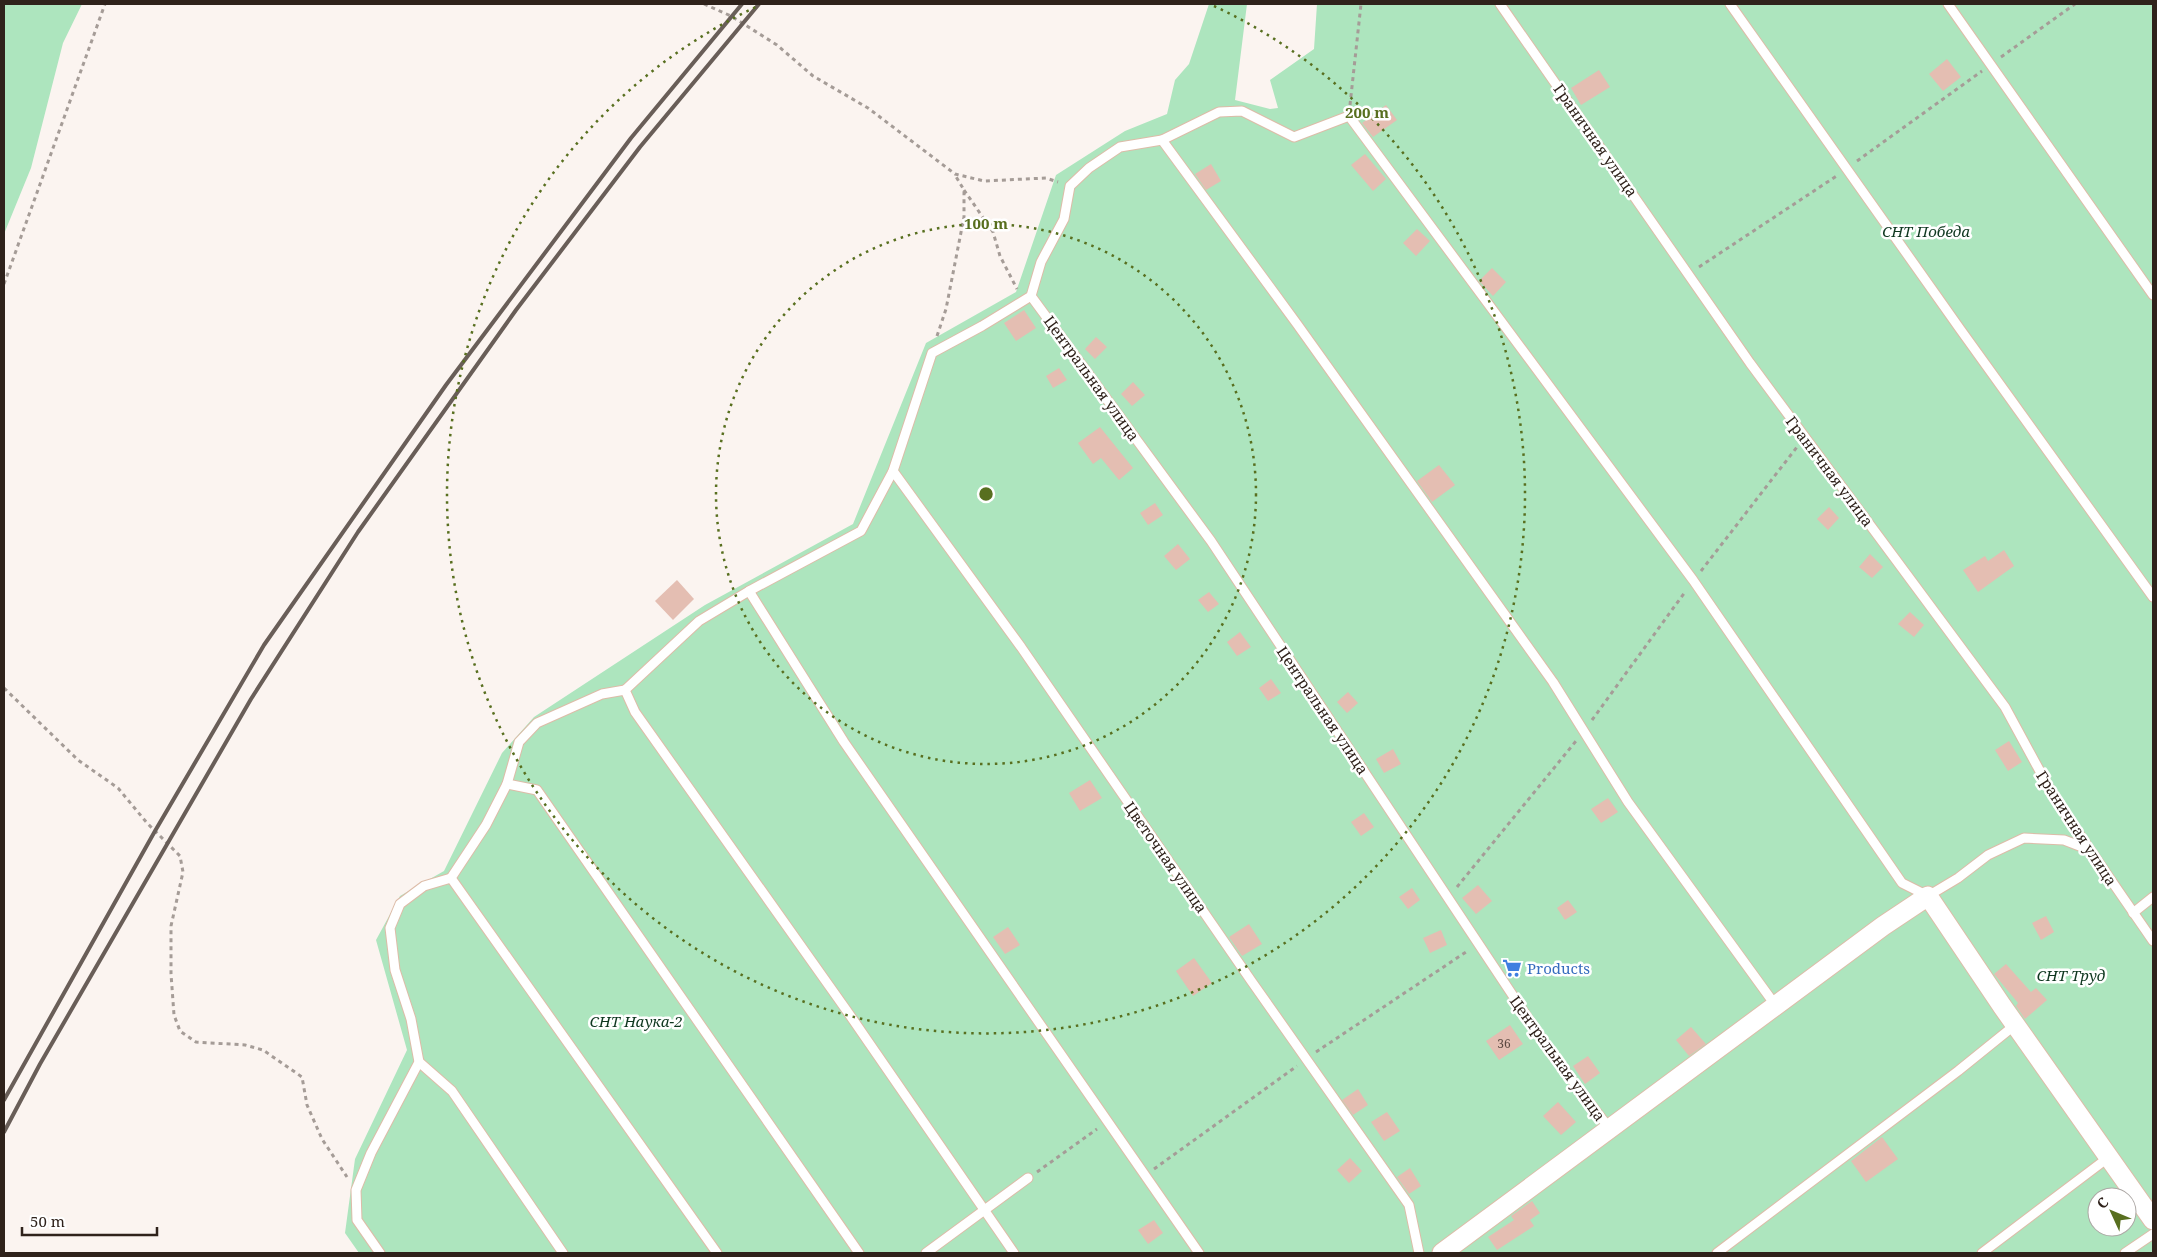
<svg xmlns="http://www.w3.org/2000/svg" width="2157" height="1257" font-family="'Noto Serif',serif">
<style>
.green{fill:#ade5be;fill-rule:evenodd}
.building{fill:#e4beb2}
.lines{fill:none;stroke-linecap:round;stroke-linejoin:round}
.service-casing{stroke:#ddbca8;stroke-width:11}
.minor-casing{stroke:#ddbca8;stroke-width:21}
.path{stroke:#a59c97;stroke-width:3;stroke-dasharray:4 4;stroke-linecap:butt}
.service{stroke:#fff;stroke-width:9}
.minor{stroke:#fff;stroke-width:19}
.rail{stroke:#695e58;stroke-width:4}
.ring{fill:none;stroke:#586f1f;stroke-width:2.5;stroke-dasharray:2.5 5}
.labels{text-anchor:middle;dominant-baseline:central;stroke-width:5;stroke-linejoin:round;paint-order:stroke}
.number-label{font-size:12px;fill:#5c4941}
.street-label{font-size:15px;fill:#2f221b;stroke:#fff}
.park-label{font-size:15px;font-style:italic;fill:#0f3820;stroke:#fff}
.shop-label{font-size:15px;fill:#366cbe;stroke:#fff;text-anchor:start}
.centre{fill:#586f1f;stroke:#fff;stroke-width:2.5}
.ring-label{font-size:15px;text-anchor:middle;font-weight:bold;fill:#586f1f;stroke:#fff;stroke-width:5;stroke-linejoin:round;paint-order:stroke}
</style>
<rect width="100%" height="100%" fill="#fbf4f0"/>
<g class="green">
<path d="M 4,4 L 82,4 L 63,43 L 31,168 L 4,234 Z"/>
<path d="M 1209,4 L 1247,4 L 1235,100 L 1270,109 L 1278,108 L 1270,80 L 1314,49 L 1317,4 L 2153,4 L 2153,1253 L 359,1253 L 345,1233 L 355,1159 L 407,1050 L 376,940 L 400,896 L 444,871 L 502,753 L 534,717 L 705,605 L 853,524 L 926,343 L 1016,292 L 1056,175 L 1125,131 L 1167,114 L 1175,80 L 1189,64 ZM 2097,1197 L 2127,1197 L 2127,1227 L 2097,1227 Z"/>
</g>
<g class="building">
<path d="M 1947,59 L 1961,77 L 1943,91 L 1929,74 Z"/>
<path d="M 1599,70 L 1610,87 L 1581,105 L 1571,88 Z"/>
<path d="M 1386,105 L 1397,120 L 1373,137 L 1362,123 Z"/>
<path d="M 1365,154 L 1386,179 L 1373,191 L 1351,165 Z"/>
<path d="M 1211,164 L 1221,181 L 1206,190 L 1195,174 Z"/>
<path d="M 1417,229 L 1430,241 L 1416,256 L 1403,243 Z"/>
<path d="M 1492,268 L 1506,282 L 1493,296 L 1479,281 Z"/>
<path d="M 1024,310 L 1036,328 L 1016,341 L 1004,323 Z"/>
<path d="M 1096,337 L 1107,347 L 1095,359 L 1085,349 Z"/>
<path d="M 1059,368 L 1067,380 L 1053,388 L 1046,376 Z"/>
<path d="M 1133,382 L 1145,395 L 1132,406 L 1121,394 Z"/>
<path d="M 1100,427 L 1133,468 L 1119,480 L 1101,458 L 1093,464 L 1078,443 Z"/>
<path d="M 1439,465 L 1455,485 L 1432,502 L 1417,481 Z"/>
<path d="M 1155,503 L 1163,515 L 1148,525 L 1140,513 Z"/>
<path d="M 1829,507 L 1839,518 L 1828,530 L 1817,519 Z"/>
<path d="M 1178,544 L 1190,559 L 1176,570 L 1164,556 Z"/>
<path d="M 2004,550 L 2014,566 L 1978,592 L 1963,570 L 1985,556 L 1988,561 Z"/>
<path d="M 1870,554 L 1883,567 L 1872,578 L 1859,567 Z"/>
<path d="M 677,580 L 694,599 L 673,620 L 655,601 Z"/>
<path d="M 1209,592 L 1219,604 L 1208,612 L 1198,600 Z"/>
<path d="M 1910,612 L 1924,625 L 1914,637 L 1898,624 Z"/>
<path d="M 1240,632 L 1251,647 L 1237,656 L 1227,642 Z"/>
<path d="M 1271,679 L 1281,693 L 1268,701 L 1259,688 Z"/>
<path d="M 1348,692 L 1358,703 L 1347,713 L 1337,702 Z"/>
<path d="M 2009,741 L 2022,762 L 2008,771 L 1995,750 Z"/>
<path d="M 1393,749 L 1401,764 L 1384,773 L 1376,759 Z"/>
<path d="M 1090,780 L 1102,798 L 1080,811 L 1069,793 Z"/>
<path d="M 1608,798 L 1618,812 L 1601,823 L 1591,809 Z"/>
<path d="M 1364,813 L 1374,827 L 1361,836 L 1351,822 Z"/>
<path d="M 1478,885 L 1492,901 L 1476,914 L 1462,898 Z"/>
<path d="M 1412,888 L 1420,900 L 1408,909 L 1399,897 Z"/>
<path d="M 1568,900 L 1577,912 L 1565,920 L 1557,908 Z"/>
<path d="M 2046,916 L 2054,932 L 2041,940 L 2032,923 Z"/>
<path d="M 1249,924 L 1262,944 L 1242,956 L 1229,937 Z"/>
<path d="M 1008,927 L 1020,945 L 1005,954 L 993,937 Z"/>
<path d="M 1441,930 L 1447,945 L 1430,953 L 1423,938 Z"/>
<path d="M 1194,958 L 1212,983 L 1193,996 L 1176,971 Z"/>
<path d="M 2006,964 L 2031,992 L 2036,988 L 2047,1000 L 2025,1019 L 2016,1006 L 2018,1003 L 1994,974 Z"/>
<path d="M 1510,1025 L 1523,1044 L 1499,1060 L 1486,1041 Z"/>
<path d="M 1691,1027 L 1706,1044 L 1689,1056 L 1676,1040 Z"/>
<path d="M 1588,1056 L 1600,1073 L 1585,1084 L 1573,1066 Z"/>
<path d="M 1358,1089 L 1368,1105 L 1353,1115 L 1342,1100 Z"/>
<path d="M 1558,1102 L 1576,1122 L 1561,1135 L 1543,1116 Z"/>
<path d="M 1387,1112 L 1400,1131 L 1384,1141 L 1371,1122 Z"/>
<path d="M 1882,1137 L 1898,1159 L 1866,1182 L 1851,1161 Z"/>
<path d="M 1350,1158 L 1362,1171 L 1349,1183 L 1337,1170 Z"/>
<path d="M 1410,1168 L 1421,1186 L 1409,1194 L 1397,1177 Z"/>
<path d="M 1532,1201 L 1540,1213 L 1530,1220 L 1534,1226 L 1497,1250 L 1488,1237 L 1514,1220 L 1511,1216 Z"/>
<path d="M 1154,1220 L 1163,1233 L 1148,1244 L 1138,1230 Z"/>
</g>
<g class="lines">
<g class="service-casing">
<g id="service">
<path d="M 1500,4 L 1750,363 L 2005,707 L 2055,799 L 2153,941"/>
<path d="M 1730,4 L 1960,329 L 2153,597"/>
<path d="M 1948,4 L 2153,295"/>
<path d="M 1031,296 L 1211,541 L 1551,1053 L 1610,1129"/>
<path d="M 893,471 L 1021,647 L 1252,982 L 1409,1205 L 1419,1253"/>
<path d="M 749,591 L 844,742 L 1199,1253"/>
<path d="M 625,690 L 602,694 L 537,723 L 519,742 L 507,784 L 537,790 L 859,1253"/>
<path d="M 507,784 L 486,825 L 451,878 L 717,1253"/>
<path d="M 2133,913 L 2153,897"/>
<path d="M 1776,1006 L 1628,802 L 1553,682 L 1297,324 L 1162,140 L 1219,112 L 1242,111 L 1294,137 L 1349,116 L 1693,580 L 1902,883 L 1928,896 L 1958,878 L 1988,855 L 2024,838 L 2064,840 L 2090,850"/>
<path d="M 419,1062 L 452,1091 L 563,1253"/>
<path d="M 380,1253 L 357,1220 L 356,1190 L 371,1153 L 419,1062 L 411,1019 L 395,970 L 390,928 L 400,904 L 424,886 L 451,878"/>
<path d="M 926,1253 L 1028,1178"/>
<path d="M 1014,1253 L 847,1011 L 635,712 L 625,690 L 699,621 L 749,591 L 861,531 L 893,471 L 932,353 L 982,326 L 1031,296 L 1041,262 L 1064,219 L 1070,186 L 1089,168 L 1120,147 L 1162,140"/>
<path d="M 1717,1253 L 1958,1071 L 2015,1025"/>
<path d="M 1982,1253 L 2109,1157"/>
<path d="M 2125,1253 L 2153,1234"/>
</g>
</g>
<g class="minor-casing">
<path id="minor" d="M 1442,1253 L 1883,926 L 1928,896 L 2002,1006 L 2153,1220"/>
</g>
<g class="path">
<path d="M 704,4 L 731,16 L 777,45 L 813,76 L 868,108 L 955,174 L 984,181 L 1046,178 L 1058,182"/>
<path d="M 2001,57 L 2075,4"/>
<path d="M 1350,105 L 1361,4"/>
<path d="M 1857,161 L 1982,71"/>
<path d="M 964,190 L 993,232 L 1000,256 L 1017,289"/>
<path d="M 1699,267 L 1838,175"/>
<path d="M 4,284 L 105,4"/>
<path d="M 937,336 L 946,309 L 964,217 L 964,190 L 955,175"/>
<path d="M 1701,571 L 1797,447"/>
<path d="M 4,688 L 78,760 L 118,788 L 147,823 L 180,856 L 183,872 L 171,926 L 171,974 L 174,1015 L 180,1031 L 196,1042 L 245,1045 L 263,1050 L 302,1077 L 307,1105 L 322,1139 L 347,1177"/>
<path d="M 1592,720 L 1685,592"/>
<path d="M 1457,887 L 1576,741"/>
<path d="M 1316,1052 L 1469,950"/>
<path d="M 1154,1169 L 1297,1066"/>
<path d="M 1037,1172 L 1097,1129"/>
</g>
<use href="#service" class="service"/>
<use href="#minor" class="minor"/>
<g class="rail">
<path d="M 4,1100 L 155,831 L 264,645 L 446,385 L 631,138 L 742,4"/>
<path d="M 4,1132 L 40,1064 L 251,699 L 358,532 L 516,310 L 640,147 L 759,4"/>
</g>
</g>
<g class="ring">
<circle cx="986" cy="494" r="270"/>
<path d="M1214 6A539 539 0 1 1 758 6"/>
</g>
<defs>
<g id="supermarket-bare" transform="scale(1.5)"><path d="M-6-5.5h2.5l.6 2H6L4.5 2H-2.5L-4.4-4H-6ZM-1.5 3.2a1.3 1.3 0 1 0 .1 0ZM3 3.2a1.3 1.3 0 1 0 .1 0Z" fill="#3f7fe0" stroke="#fff" stroke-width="2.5" paint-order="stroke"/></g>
</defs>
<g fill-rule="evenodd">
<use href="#supermarket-bare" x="1512" y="968"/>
</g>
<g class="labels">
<g class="number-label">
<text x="1504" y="1043">36</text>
</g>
<g class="street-label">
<text transform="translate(1596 140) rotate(55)">Граничная улица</text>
<text transform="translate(1092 378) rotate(54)">Центральная улица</text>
<text transform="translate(1830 471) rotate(53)">Граничная улица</text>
<text transform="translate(1323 710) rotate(56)">Центральная улица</text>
<text transform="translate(2077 828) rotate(57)">Граничная улица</text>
<text transform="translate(1166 857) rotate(55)">Цветочная улица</text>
<text transform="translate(1558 1058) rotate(54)">Центральная улица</text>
</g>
<g class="park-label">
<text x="1926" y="231">СНТ Победа</text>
<text x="2071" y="975">СНТ Труд</text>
<text x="636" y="1021">СНТ Наука-2</text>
</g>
<g class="shop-label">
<text x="1527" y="968">Products</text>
</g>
</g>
<circle cx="986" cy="494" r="8" class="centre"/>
<g class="ring-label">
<text x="1367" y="118">200 m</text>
<text x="986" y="229">100 m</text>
</g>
<rect width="2157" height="1257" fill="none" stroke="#2f221b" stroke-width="10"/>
<g transform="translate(2112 1212) rotate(314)"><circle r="24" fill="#ffffff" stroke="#aca7a4"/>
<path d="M0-4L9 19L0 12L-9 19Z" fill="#586f1f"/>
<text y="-8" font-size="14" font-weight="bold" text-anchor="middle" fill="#2f221b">С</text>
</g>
<path d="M22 1227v8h135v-8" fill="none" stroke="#2f221b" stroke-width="2.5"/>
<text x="30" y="1227" font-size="15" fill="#2f221b" stroke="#ffffff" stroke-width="4" paint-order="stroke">50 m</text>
</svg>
